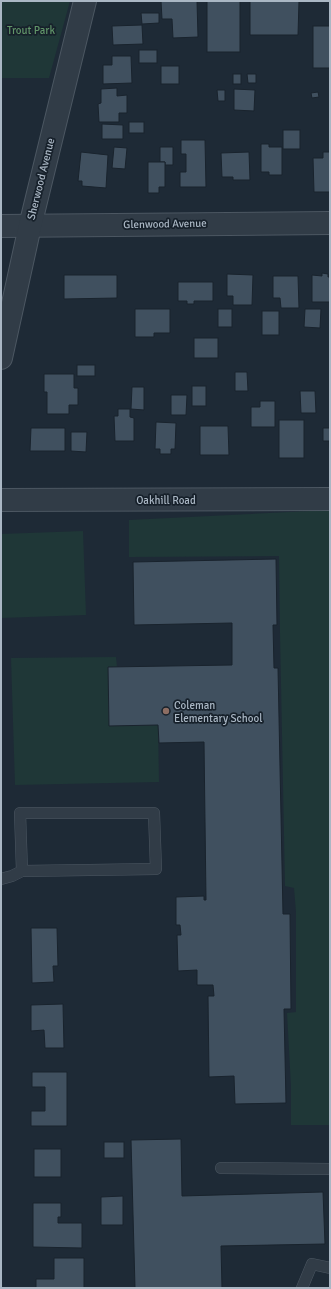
<svg xmlns="http://www.w3.org/2000/svg" width="331" height="1289" font-family="Signika,sans-serif">
<style>
.green{fill:#1f3737}
.building{fill:#40505f;stroke:#19232d}
.lines{fill:none;stroke-linecap:round;stroke-linejoin:round}
.service-casing{stroke:#4c5762;stroke-width:12}
.minor-casing{stroke:#4c5762;stroke-width:24}
.service{stroke:#313c47;stroke-width:11}
.minor{stroke:#313c47;stroke-width:22}
.education-dot{fill:#8d6e63;stroke:#17212b;stroke-width:1.5}
.labels{text-anchor:middle;dominant-baseline:central;stroke-width:3.5;stroke-linejoin:round;paint-order:stroke}
.park-label{font-size:11px;fill:#619569;stroke:#17212b}
.street-label{font-size:11px;fill:#aab7c4;stroke:#17212b}
.poi-label{font-size:11px;fill:#aab7c4;stroke:#17212b;text-anchor:start}
</style>
<rect width="100%" height="100%" fill="#1e2a36"/>
<g class="green">
<path d="M 1,1 L 70,1 L 49,78 L 1,78 Z"/>
<path d="M 330,510 L 330,1125 L 291,1125 L 291,1086 L 287,1013 L 296,1012 L 296,912 L 294,888 L 285,886 L 280,633 L 279,556 L 129,557 L 129,520 Z"/>
<path d="M 83,531 L 86,615 L 1,618 L 1,534 Z"/>
<path d="M 116,657 L 117,667 L 108,667 L 109,726 L 158,725 L 159,782 L 15,785 L 11,658 Z"/>
</g>
<g class="building">
<path d="M 161,1 L 197,1 L 198,37 L 173,38 L 172,19 L 162,19 Z"/>
<rect x="207" y="1" width="33" height="51"/>
<path d="M 250,1 L 299,1 L 298,35 L 250,35 Z"/>
<path d="M 141,13 L 159,13 L 159,23 L 142,24 Z"/>
<path d="M 142,25 L 143,44 L 113,45 L 112,26 Z"/>
<rect x="313" y="26" width="17" height="42"/>
<rect x="139" y="50" width="18" height="13"/>
<path d="M 112,56 L 131,56 L 132,83 L 103,84 L 103,65 L 112,65 Z"/>
<rect x="161" y="66" width="18" height="18"/>
<rect x="233" y="74" width="8" height="10"/>
<path d="M 247,74 L 256,74 L 256,83 L 248,83 Z"/>
<path d="M 117,88 L 117,96 L 127,95 L 127,113 L 119,113 L 119,122 L 99,122 L 98,104 L 101,103 L 101,89 Z"/>
<path d="M 234,89 L 255,90 L 254,111 L 234,110 Z"/>
<path d="M 217,90 L 225,90 L 225,101 L 218,101 Z"/>
<path d="M 318,92 L 319,97 L 312,98 L 311,93 Z"/>
<rect x="129" y="122" width="15" height="11"/>
<path d="M 102,124 L 123,125 L 123,139 L 102,139 Z"/>
<rect x="283" y="130" width="17" height="19"/>
<path d="M 181,140 L 205,140 L 206,187 L 180,187 L 180,172 L 186,172 L 186,154 L 181,154 Z"/>
<path d="M 261,144 L 269,144 L 269,147 L 282,147 L 282,175 L 269,175 L 269,172 L 261,172 Z"/>
<path d="M 114,147 L 127,148 L 125,169 L 112,168 Z"/>
<path d="M 160,147 L 173,147 L 173,165 L 165,165 L 165,162 L 160,162 Z"/>
<path d="M 81,152 L 108,155 L 106,188 L 82,186 L 82,181 L 78,181 Z"/>
<path d="M 249,152 L 250,180 L 233,180 L 233,177 L 222,177 L 221,153 Z"/>
<path d="M 323,152 L 330,152 L 330,192 L 314,192 L 313,158 L 323,158 Z"/>
<path d="M 148,162 L 165,162 L 165,187 L 159,187 L 159,193 L 148,193 Z"/>
<path d="M 322,273 L 328,274 L 328,277 L 330,277 L 330,302 L 312,302 L 312,275 L 322,276 Z"/>
<path d="M 227,274 L 253,275 L 252,305 L 233,305 L 233,296 L 227,296 Z"/>
<path d="M 64,275 L 117,275 L 117,298 L 64,299 Z"/>
<path d="M 273,276 L 298,276 L 299,308 L 281,308 L 280,298 L 273,298 Z"/>
<path d="M 178,282 L 213,282 L 213,301 L 194,301 L 194,304 L 187,304 L 187,301 L 178,301 Z"/>
<path d="M 135,309 L 170,309 L 170,333 L 154,333 L 154,337 L 135,337 Z"/>
<rect x="218" y="309" width="14" height="18"/>
<path d="M 305,309 L 321,309 L 320,328 L 304,327 Z"/>
<rect x="262" y="311" width="17" height="24"/>
<rect x="194" y="338" width="24" height="20"/>
<rect x="77" y="365" width="18" height="11"/>
<path d="M 235,372 L 247,372 L 248,391 L 235,391 Z"/>
<path d="M 44,374 L 74,374 L 74,388 L 78,388 L 78,405 L 69,405 L 69,414 L 47,414 L 47,392 L 44,392 Z"/>
<rect x="192" y="386" width="14" height="20"/>
<path d="M 132,387 L 144,387 L 144,410 L 131,409 Z"/>
<path d="M 300,391 L 315,391 L 316,413 L 301,413 Z"/>
<path d="M 171,395 L 187,395 L 186,415 L 171,415 Z"/>
<path d="M 260,401 L 275,401 L 275,427 L 251,427 L 251,407 L 260,407 Z"/>
<path d="M 118,409 L 130,409 L 130,417 L 134,418 L 134,441 L 115,441 L 114,416 L 118,416 Z"/>
<rect x="279" y="420" width="25" height="38"/>
<path d="M 156,422 L 176,423 L 175,449 L 171,449 L 171,454 L 160,454 L 160,449 L 155,449 Z"/>
<path d="M 200,426 L 228,426 L 229,455 L 200,455 Z"/>
<path d="M 31,428 L 65,428 L 65,451 L 30,451 Z"/>
<path d="M 323,428 L 330,428 L 330,456 L 329,441 L 323,441 Z"/>
<path d="M 71,432 L 87,432 L 86,452 L 71,451 Z"/>
<path d="M 276,559 L 277,625 L 273,625 L 274,668 L 278,668 L 283,914 L 290,914 L 291,1009 L 284,1009 L 286,1103 L 235,1104 L 234,1076 L 209,1077 L 208,996 L 214,996 L 213,985 L 197,985 L 197,970 L 178,971 L 177,935 L 181,935 L 180,925 L 176,925 L 176,897 L 204,896 L 204,900 L 206,900 L 204,742 L 159,743 L 158,725 L 109,726 L 108,667 L 232,665 L 232,623 L 134,625 L 133,562 Z"/>
<path d="M 31,928 L 57,928 L 58,966 L 53,966 L 54,982 L 32,983 Z"/>
<path d="M 63,1004 L 64,1048 L 45,1048 L 44,1030 L 31,1031 L 31,1005 Z"/>
<path d="M 32,1072 L 67,1072 L 67,1126 L 31,1126 L 31,1111 L 45,1111 L 45,1087 L 32,1087 Z"/>
<path d="M 181,1139 L 182,1196 L 323,1192 L 325,1244 L 221,1246 L 222,1288 L 135,1288 L 131,1140 Z"/>
<rect x="104" y="1142" width="20" height="16"/>
<rect x="34" y="1149" width="27" height="28"/>
<path d="M 123,1196 L 123,1225 L 101,1225 L 101,1197 Z"/>
<path d="M 33,1203 L 61,1203 L 61,1217 L 58,1217 L 58,1223 L 82,1223 L 82,1248 L 33,1247 Z"/>
<path d="M 54,1258 L 84,1258 L 84,1288 L 36,1288 L 36,1279 L 54,1279 Z"/>
</g>
<g class="lines">
<g class="service-casing">
<g id="service">
<path d="M 1,879 L 12,876 L 22,871 L 156,869 L 154,813 L 20,813 L 22,871"/>
<path d="M 221,1168 L 330,1169"/>
<path d="M 302,1288 L 312,1264 L 330,1268"/>
</g>
</g>
<g class="minor-casing">
<g id="minor">
<path d="M 1,226 L 330,223"/>
<path d="M 1,358 L 30,226 L 85,1"/>
<path d="M 1,500 L 330,499"/>
</g>
</g>
<use href="#service" class="service"/>
<use href="#minor" class="minor"/>
</g>
<circle class="education-dot" cx="166" cy="711" r="4"/>
<g class="labels">
<g class="park-label">
<text x="31" y="30">Trout Park</text>
</g>
<g class="street-label">
<text transform="translate(41 179) rotate(-76)">Sherwood Avenue</text>
<text transform="translate(165 224) rotate(-1)">Glenwood Avenue</text>
<text x="166" y="500">Oakhill Road</text>
</g>
<g class="poi-label">
<text x="174" y="705">Coleman<tspan x="174" dy="13">Elementary School</tspan></text>
</g>
</g>
<rect width="331" height="1289" fill="none" stroke="#aab7c4" stroke-width="4"/>
</svg>
